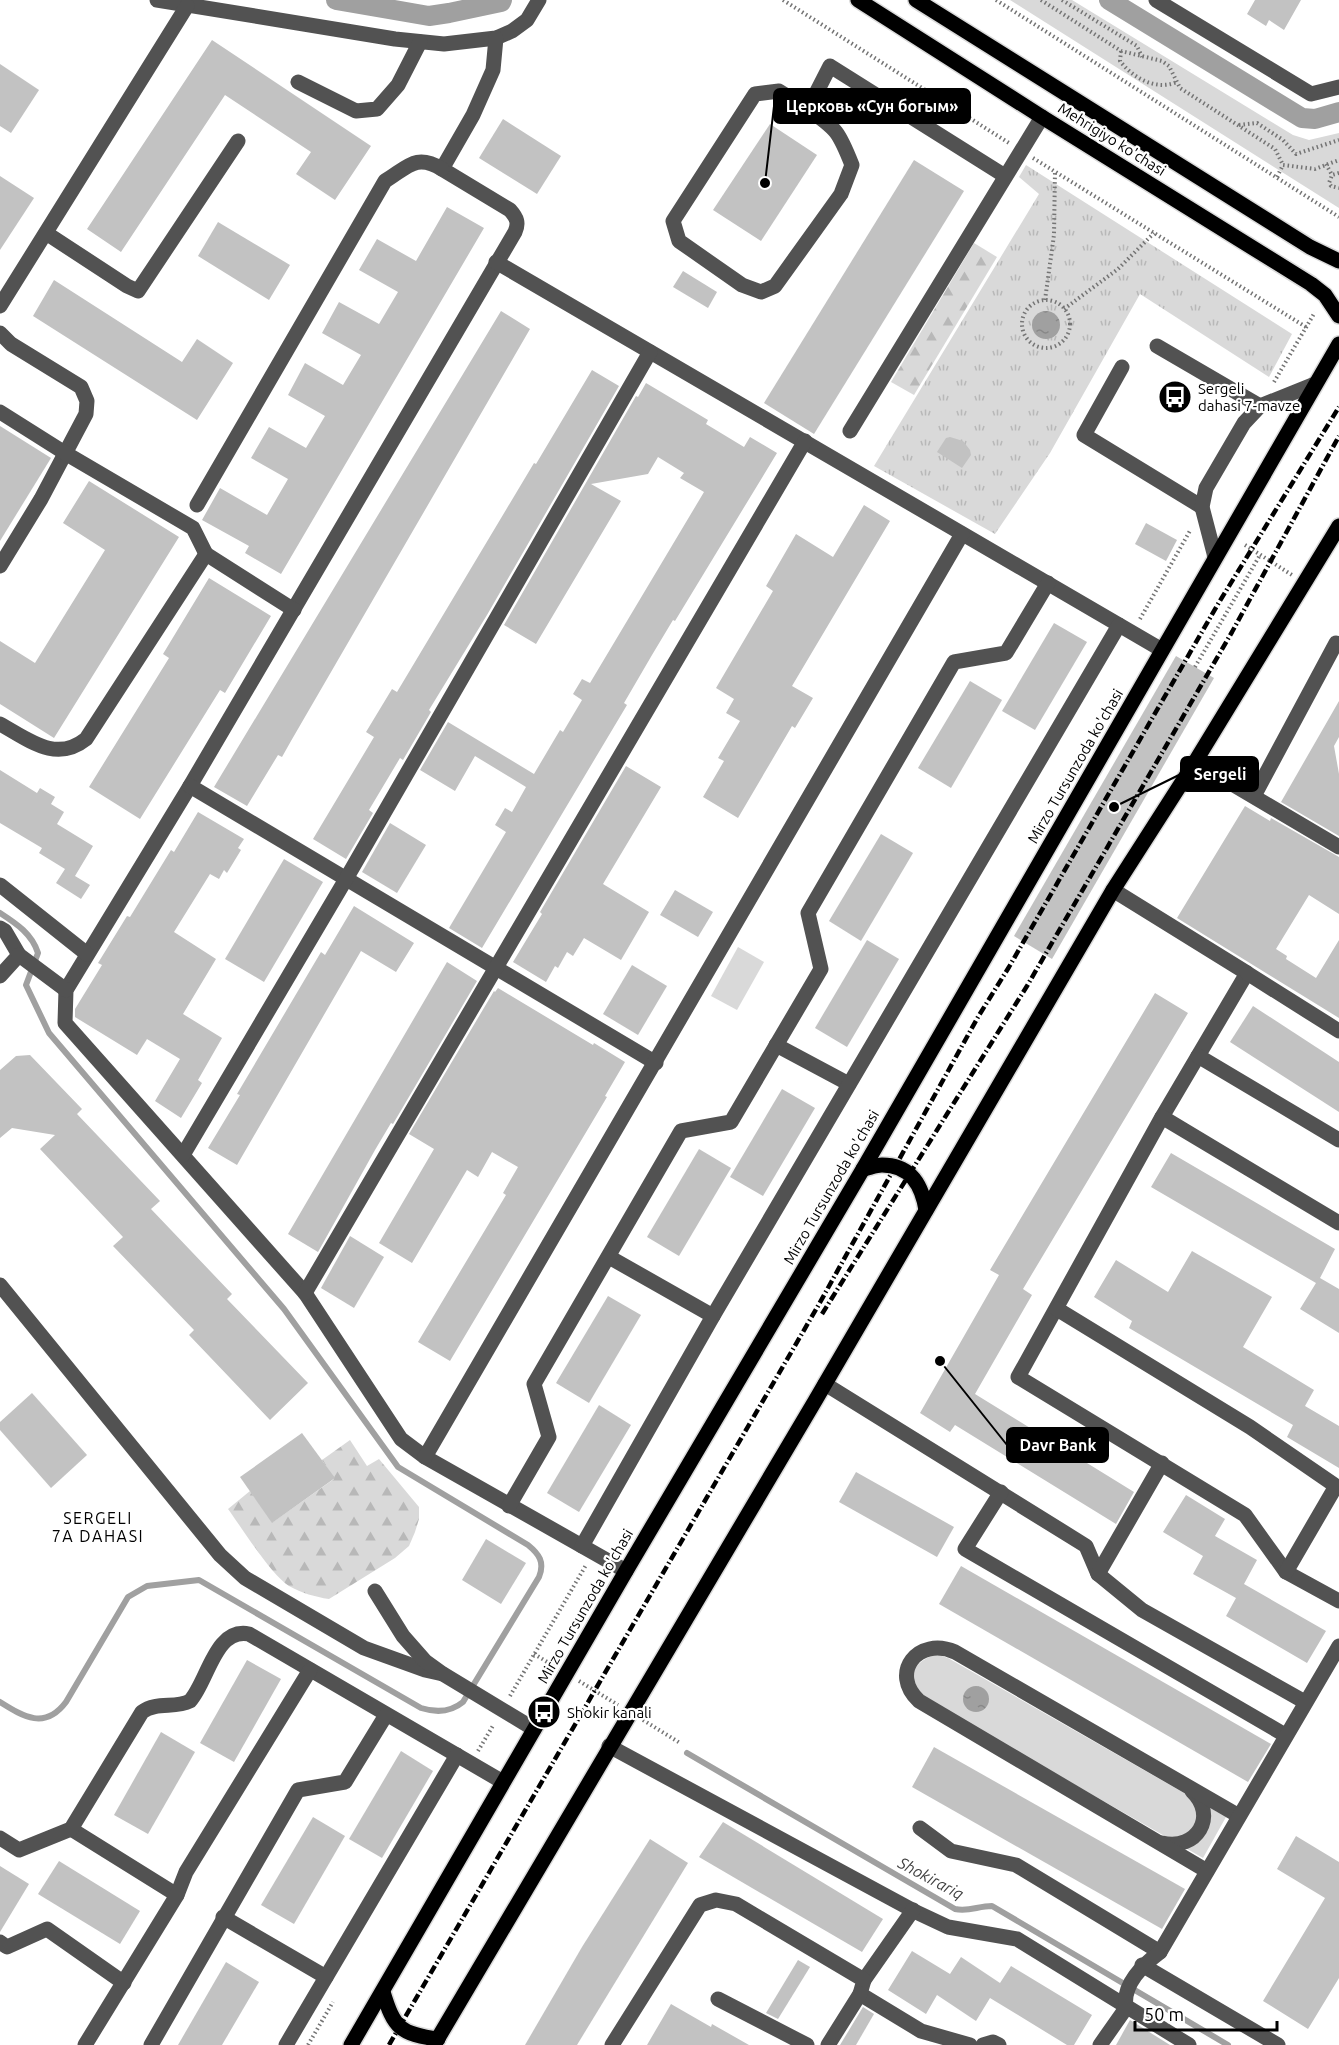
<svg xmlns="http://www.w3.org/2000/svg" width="1339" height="2045" font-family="Ubuntu,sans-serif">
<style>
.grass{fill:#d9d9d9}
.forest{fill:url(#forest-firs)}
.park{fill:url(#park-tufts)}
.water{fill:url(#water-ripples)}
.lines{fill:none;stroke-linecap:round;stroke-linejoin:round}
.stream{stroke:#a0a0a0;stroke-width:6}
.canal{stroke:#a0a0a0;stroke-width:20}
.building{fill:#c2c2c2}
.major-casing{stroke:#dbdbdb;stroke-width:18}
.path{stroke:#747474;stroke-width:4;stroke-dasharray:1.5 3;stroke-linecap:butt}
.minor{stroke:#525252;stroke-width:15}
.major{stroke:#000;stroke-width:15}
.rail{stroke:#000;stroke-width:4.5;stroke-dasharray:9 3 1.5 3;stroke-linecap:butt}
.labels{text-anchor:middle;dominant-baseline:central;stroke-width:4.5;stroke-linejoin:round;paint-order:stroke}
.street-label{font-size:15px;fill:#000;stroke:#fff}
.poi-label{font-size:15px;fill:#000;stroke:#fff;text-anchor:start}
.neighbourhood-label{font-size:16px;letter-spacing:1.5px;fill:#000;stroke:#fff}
.water-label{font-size:16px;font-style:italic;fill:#414141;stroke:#fff}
.leader{fill:none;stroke:#000;stroke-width:2}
.callout-dot{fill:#000;stroke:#fff;stroke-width:2}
.callout{fill:#000;stroke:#000;stroke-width:2}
.callout-label{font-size:16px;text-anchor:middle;font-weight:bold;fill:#fff}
</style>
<defs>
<pattern id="forest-firs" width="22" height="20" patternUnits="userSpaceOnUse" patternTransform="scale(1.5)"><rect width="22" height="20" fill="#d9d9d9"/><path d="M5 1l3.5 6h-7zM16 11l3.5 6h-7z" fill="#b8b8b8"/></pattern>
<pattern id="park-tufts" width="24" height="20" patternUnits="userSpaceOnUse" patternTransform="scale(1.5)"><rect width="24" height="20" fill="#d9d9d9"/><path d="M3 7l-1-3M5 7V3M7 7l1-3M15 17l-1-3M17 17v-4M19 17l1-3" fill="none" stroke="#b8b8b8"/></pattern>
<pattern id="water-ripples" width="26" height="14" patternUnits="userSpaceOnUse" patternTransform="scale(1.5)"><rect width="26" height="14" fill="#a0a0a0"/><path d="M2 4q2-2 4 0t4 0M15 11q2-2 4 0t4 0" fill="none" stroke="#888"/></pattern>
</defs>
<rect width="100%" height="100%" fill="#fff"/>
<g class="grass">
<path d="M 1010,0 L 1072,0 L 1293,135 L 1309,140 L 1339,133 L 1339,208 Z"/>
<path d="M 738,947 L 764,962 L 737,1010 L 711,996 Z"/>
<path d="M 936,1654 L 948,1658 L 1226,1817 L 1203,1858 L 925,1699 C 907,1677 910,1664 936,1654 Z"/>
</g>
<g class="forest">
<path d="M 974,243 L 997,257 L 914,395 L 891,382 Z"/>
<path d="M 350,1440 L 367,1466 L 379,1459 L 419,1507 L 419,1519 L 415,1532 L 409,1546 L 395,1558 L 329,1599 C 315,1597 302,1593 289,1586 C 271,1575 242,1528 228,1509 L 250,1491 L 273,1522 L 334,1479 L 322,1460 Z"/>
</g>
<path class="park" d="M 1026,165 L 1292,334 L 1269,377 L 1140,294 L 1050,453 L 995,534 L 874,466 L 1039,194 L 1019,177 Z"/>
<g class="water">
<circle cx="1046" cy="325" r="14"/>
<circle cx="976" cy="1699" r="13"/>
</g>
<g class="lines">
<g class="stream">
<path d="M 0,913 C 17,924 32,934 38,953 L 26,985 L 49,1033 L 284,1309 L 398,1467 L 528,1545 C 539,1554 545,1562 539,1577 L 463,1702 C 451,1712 437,1713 421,1708 L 199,1580 L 147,1586 L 128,1597 L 66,1702 C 45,1730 24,1717 0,1702"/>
<path d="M 687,1753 L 955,1909 C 969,1912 978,1906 992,1906 L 1228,2045"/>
</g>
<g class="canal">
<path d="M 336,0 L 429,16 L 449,13 L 501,2 L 502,0"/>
<path d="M 1109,0 L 1302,118 L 1315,119 L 1339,112"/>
</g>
</g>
<g class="building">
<path d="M 1255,0 L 1301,0 L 1284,30 L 1269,20 L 1266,26 L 1247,14 Z"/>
<path d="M 212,40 L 371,146 L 335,200 L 296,174 L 311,152 L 225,95 L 121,252 L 87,229 Z"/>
<path d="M 0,64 L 39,90 L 11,133 L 0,126 Z"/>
<path d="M 503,119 L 561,156 L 537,194 L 479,158 Z"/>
<path d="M 770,124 L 817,155 L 761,241 L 713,210 Z"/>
<path d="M 914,160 L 964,191 L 814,434 L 764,403 Z"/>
<path d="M 0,176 L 34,198 L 0,250 Z"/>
<path d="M 447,207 L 484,228 L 281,574 L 245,553 L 249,546 L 202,520 L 220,488 L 267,515 L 288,479 L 251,458 L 269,427 L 306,448 L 325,416 L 288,395 L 305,363 L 343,385 L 361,355 L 322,333 L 339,302 L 379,324 L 398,292 L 359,270 L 377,239 L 416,261 Z"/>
<path d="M 218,222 L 290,265 L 269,300 L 198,256 Z"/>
<path d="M 683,271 L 717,292 L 708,308 L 673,287 Z"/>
<path d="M 54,280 L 182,362 L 197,339 L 233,363 L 197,420 L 33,316 Z"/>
<path d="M 501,311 L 530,329 L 291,741 L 282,757 L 278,755 L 247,806 L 214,787 Z"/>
<path d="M 592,370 L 619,386 L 487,615 L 429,710 L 431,712 L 403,760 L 400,758 L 369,810 L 373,813 L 346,859 L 313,839 L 374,737 L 366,732 L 392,689 L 397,692 L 534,463 L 536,464 Z"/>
<path d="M 646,383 L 708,420 L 706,424 L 744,447 L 750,437 L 777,453 L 675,621 L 673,620 L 652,655 L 624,703 L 627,705 L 482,948 L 449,928 L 506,832 L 495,825 L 505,808 L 512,812 L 526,787 L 475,756 L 455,791 L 420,770 L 448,722 L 534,774 L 560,730 L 563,732 L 582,700 L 573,694 L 582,679 L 590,683 L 704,492 L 680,478 L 684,473 L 658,457 L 648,474 L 591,484 L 621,501 L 536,644 L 504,625 L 636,396 L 638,397 Z"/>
<path d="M 0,426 L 51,458 L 0,541 Z"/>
<path d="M 950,437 L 963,441 L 970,450 L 971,455 L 962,468 L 937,452 L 946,438 Z"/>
<path d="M 89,481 L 179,537 L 54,738 L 0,704 L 0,641 L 35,663 L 105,550 L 63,523 Z"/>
<path d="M 864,505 L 890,521 L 792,686 L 813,698 L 795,728 L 792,726 L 738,818 L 703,797 L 724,761 L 718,758 L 740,721 L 726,713 L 734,699 L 716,688 L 773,591 L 766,586 L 796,534 L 833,557 Z"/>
<path d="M 1146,523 L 1177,540 L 1166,561 L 1135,544 Z"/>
<path d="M 209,578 L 271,616 L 225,693 L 220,690 L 140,819 L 89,787 L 169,658 L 163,654 Z"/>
<path d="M 1054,623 L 1087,642 L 1035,730 L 1002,711 Z"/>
<path d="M 1176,656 L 1214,678 L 1052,959 L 1014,936 Z"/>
<path d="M 970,681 L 1002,700 L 951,788 L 918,768 Z"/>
<path d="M 1339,701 L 1339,737 L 1334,746 L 1339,774 L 1339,836 L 1281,802 Z"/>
<path d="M 626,766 L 661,787 L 603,884 L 649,912 L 621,960 L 584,938 L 573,956 L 567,952 L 558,968 L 555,966 L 546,982 L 513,962 L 542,914 L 540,912 Z"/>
<path d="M 0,770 L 37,793 L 40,788 L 55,797 L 51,804 L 64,812 L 57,824 L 93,846 L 75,876 L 90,885 L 81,899 L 56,883 L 65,869 L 39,853 L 42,848 L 0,823 Z"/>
<path d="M 1245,806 L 1270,821 L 1271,818 L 1339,857 L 1339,914 L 1309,895 L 1276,949 L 1287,956 L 1286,959 L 1316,978 L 1339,940 L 1339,1018 L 1177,918 Z"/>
<path d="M 198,812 L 244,839 L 238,848 L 241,850 L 227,873 L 224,870 L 219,879 L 210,874 L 174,932 L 216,959 L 183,1014 L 222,1038 L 198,1080 L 202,1083 L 181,1118 L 155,1101 L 180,1059 L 147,1039 L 137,1055 L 75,1017 L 75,1009 L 102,965 L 98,963 L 127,916 L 130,917 L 171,850 L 174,852 Z"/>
<path d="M 390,823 L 426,845 L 397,893 L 362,872 Z"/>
<path d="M 881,834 L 913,853 L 861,941 L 829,921 Z"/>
<path d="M 284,859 L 323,882 L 264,982 L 225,959 Z"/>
<path d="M 675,890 L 713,912 L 698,937 L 660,915 Z"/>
<path d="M 354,906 L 414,943 L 396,972 L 361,951 L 237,1165 L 208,1148 L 240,1095 L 237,1094 L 321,952 L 325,955 Z"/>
<path d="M 867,940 L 899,959 L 847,1047 L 815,1028 Z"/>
<path d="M 447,962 L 477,981 L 393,1124 L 391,1123 L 375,1150 L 318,1252 L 288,1234 Z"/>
<path d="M 632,965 L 667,986 L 638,1035 L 603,1014 Z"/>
<path d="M 498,988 L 593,1045 L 594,1043 L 625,1062 L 605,1096 L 607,1097 L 450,1361 L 418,1342 L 506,1195 L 503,1193 L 518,1167 L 492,1152 L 478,1177 L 467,1170 L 412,1263 L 379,1243 L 434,1149 L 409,1134 L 494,991 L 495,992 Z"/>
<path d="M 1155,993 L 1188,1013 L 1023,1289 L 1032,1295 L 975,1394 L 1134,1492 L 1116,1524 L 955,1425 L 950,1432 L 920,1413 L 999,1275 L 990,1270 Z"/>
<path d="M 1253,1006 L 1339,1062 L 1339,1112 L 1230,1042 Z"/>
<path d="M 30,1055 L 82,1109 L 77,1114 L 160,1201 L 151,1209 L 232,1294 L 227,1299 L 308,1383 L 270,1420 L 189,1335 L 194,1330 L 113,1246 L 123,1237 L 40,1149 L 55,1135 L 12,1128 L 0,1138 L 0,1070 L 16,1056 Z"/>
<path d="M 782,1089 L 815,1108 L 763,1196 L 730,1177 Z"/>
<path d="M 699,1149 L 731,1168 L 679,1256 L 647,1237 Z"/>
<path d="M 1171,1153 L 1335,1249 L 1320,1278 L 1339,1289 L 1339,1333 L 1300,1309 L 1316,1283 L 1151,1187 Z"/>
<path d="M 350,1236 L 384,1257 L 354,1308 L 321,1288 Z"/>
<path d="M 1192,1251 L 1272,1297 L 1243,1347 L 1314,1390 L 1305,1406 L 1339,1426 L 1339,1468 L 1287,1437 L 1293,1425 L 1129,1328 L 1132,1321 L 1094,1297 L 1116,1260 L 1168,1292 Z"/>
<path d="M 608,1296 L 641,1315 L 589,1403 L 556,1383 Z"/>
<path d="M 32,1393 L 87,1455 L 51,1488 L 0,1430 L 0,1422 Z"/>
<path d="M 599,1405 L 631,1425 L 579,1512 L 547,1493 Z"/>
<path d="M 302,1433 L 335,1478 L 272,1523 L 240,1477 Z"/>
<path d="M 856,1472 L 954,1527 L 937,1557 L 839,1502 Z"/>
<path d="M 1186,1495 L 1225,1519 L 1215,1536 L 1257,1560 L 1244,1584 L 1326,1631 L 1307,1663 L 1226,1616 L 1236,1598 L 1193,1574 L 1203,1556 L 1163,1532 Z"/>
<path d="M 486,1539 L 526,1563 L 501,1604 L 462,1580 Z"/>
<path d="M 961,1566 L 1271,1744 L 1248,1782 L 939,1604 Z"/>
<path d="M 247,1660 L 281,1679 L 234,1762 L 200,1743 Z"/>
<path d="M 161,1732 L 195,1752 L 148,1834 L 114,1815 Z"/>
<path d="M 934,1747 L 1185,1889 L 1162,1929 L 912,1787 Z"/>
<path d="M 401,1751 L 433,1771 L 382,1858 L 349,1839 Z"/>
<path d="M 313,1817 L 345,1836 L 294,1924 L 261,1905 Z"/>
<path d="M 723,1822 L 883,1919 L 862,1952 L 699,1857 Z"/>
<path d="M 1296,1836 L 1339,1862 L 1339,1978 L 1308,2029 L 1263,2001 L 1325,1898 L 1277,1869 Z"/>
<path d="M 650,1839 L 688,1863 L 577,2045 L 525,2045 L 582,1947 Z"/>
<path d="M 59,1861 L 140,1911 L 120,1944 L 38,1894 Z"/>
<path d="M 0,1866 L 29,1884 L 0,1932 Z"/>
<path d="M 912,1951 L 950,1974 L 961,1957 L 1000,1983 L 1011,1966 L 1092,2015 L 1074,2045 L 1067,2045 L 990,1998 L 976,2021 L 937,1995 L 926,2014 L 888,1990 Z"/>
<path d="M 798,1960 L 810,1967 L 778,2019 L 766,2013 Z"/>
<path d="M 226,1962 L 259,1982 L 222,2045 L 178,2045 Z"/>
<path d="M 671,2004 L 711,2027 L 712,2024 L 749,2045 L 647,2045 Z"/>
<path d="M 863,2007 L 874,2014 L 856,2045 L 840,2045 Z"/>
<path d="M 1130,2020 L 1170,2045 L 1116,2045 Z"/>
</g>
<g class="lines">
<g class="major-casing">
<g id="major">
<path d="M 858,0 L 1042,117 L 1311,284 L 1325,295 L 1339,316"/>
<path d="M 916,0 L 1310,247 L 1339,261"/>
<path d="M 863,1169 C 869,1168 876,1165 882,1165 C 911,1165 922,1186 926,1210"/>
<path d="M 383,1992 C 394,2028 400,2034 438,2039"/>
<path d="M 351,2045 L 626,1571 L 863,1169 L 1339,344"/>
<path d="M 434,2045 L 815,1401 L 1113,890 L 1195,762 L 1339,526"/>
</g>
</g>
<g class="path">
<path d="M 783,0 L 1009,143"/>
<path d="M 996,0 L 1339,217"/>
<path d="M 1041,0 L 1121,51 L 1162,61 L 1169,66 L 1180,88 L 1275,149 L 1283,165"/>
<path d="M 1062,0 L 1137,46 L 1142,57"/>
<path d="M 1121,51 L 1120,61 C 1133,78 1156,91 1177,82"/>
<path d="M 1239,125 L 1257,123 L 1283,140 L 1296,154 L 1339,140"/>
<path d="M 1033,158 L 1306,327"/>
<path d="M 1326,164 L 1332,175"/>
<path d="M 1339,173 L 1332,175 L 1329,183 L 1331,186 L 1339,188"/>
<path d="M 1277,177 L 1283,165 L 1315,169 L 1339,160"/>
<path d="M 1045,300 L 1054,235 L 1055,171"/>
<circle cx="1046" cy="324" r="24"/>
<path d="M 1064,309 L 1118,269 L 1154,233"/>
<path d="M 1274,382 L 1315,312"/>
<path d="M 1245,545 L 1292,575"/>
<path d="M 1140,619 L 1191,529"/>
<path d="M 1195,667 L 1260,555"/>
<path d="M 534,1654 L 554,1666"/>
<path d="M 579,1681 L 618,1705"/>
<path d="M 510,1696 L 586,1565"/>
<path d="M 643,1720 L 680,1743"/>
<path d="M 478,1751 L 494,1724"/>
<path d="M 308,2045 L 333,2002"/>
</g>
<g class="minor">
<path d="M 157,0 L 395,39 L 444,44 L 496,38 L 512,31 L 527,20 L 539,0"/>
<path d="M 1156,0 L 1311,94 L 1339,87"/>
<path d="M 496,38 L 493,70 L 473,115 L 442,169 L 510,210 C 517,218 519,223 515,232 L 190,786 L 66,990 L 65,1023 L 305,1293 L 401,1439 L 425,1457 L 626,1571"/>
<path d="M 298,82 L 356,111 L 377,109 L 398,85 L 420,42"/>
<path d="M 808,109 L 779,91 L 755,94 L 673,221 L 679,241 L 742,285 L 761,292 L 775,286 L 841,194 L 852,165 C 839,132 837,129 808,109 L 830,66 L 1005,176"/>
<path d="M 46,233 L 127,286 L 138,291 L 238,141"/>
<path d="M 496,262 L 1162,650"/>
<path d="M 0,306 L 187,6"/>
<path d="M 0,333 L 11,344 L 81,387 L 87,401 L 86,414 L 41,499 L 0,566"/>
<path d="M 1157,346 L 1260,406"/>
<path d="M 1122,367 L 1084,435 L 1202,507"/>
<path d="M 0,412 L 65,453 L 193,528 L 206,554"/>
<path d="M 850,431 L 1042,117"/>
<path d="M 197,505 L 385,181 C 408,167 416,153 442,169"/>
<path d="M 1215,557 L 1202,507 L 1206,488 L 1244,423 L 1260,406 L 1315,384"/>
<path d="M 0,724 C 29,740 56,763 86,739 L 206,554 L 294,610"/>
<path d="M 1195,762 L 1339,847"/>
<path d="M 190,786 L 656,1063"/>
<path d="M 1254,796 L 1336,643"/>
<path d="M 0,885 L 87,954"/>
<path d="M 1113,890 L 1247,973 L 1162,1117 L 1018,1377 L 1245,1515 L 1286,1572 L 1339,1601"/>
<path d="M 0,928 L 5,931 L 19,955 L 0,976"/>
<path d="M 19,955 L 66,990"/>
<path d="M 1247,973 L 1339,1031"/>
<path d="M 776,1045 L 849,1084"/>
<path d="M 1198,1056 L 1339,1140"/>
<path d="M 1162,1117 L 1339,1223"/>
<path d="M 183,1155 L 346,879 L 650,352"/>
<path d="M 609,1257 L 713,1316"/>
<path d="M 0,1285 L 220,1555 L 245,1578 L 364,1648 L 425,1670 L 443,1674"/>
<path d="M 305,1293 L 805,441"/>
<path d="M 1057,1309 L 1250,1427 L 1336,1486 L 1286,1572"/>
<path d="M 825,1384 L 1086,1546 L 1098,1574 L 1142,1610 L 1305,1702"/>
<path d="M 425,1457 L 962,534"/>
<path d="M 1001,1492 L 965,1549 L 1285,1735"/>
<path d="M 509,1506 L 549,1437 L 534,1384 L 681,1131 L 731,1122 L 821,969 L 808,913 L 954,662 L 1006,653 L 1048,583"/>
<path d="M 582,1546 L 713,1316 L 1119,625"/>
<path d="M 1098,1574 L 1162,1463"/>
<path d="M 375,1591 L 403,1636 L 425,1661 L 443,1674 L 534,1729"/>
<path d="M 609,1746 L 916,1912 L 948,1927 L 1017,1939 L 1189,2045"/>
<path d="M 920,1828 L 951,1851 L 1016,1865 L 1160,1952"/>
<path d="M 71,1829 L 177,1895"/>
<path d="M 0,1838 L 19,1850 L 71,1829 L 142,1712 C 157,1701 175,1709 190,1701 C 208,1681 215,1627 249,1634 L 503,1782"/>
<path d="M 1162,1843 C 1197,1851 1218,1816 1192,1791"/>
<path d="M 1207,1871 L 919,1701 C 889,1673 918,1636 955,1652 L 1239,1816"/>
<path d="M 223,1917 L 326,1977"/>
<path d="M 0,1942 L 7,1947 L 47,1929 L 124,1983"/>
<path d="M 1142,1965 L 1278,2045"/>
<path d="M 864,1980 L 913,1910"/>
<path d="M 718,1999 L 807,2045"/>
<path d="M 85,2045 L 177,1895 L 186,1872 L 310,1670"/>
<path d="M 151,2045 L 298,1790 L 345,1782 L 386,1715"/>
<path d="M 286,2045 L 457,1755"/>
<path d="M 612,2045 L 700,1905 L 716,1900 L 736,1904 L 864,1980 L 860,1994 L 921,2031 L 970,2045"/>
<path d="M 828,2045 L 860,1994"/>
<path d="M 983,2045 L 993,2042 L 999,2045"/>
<path d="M 1100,2045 L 1126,2008 C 1122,1984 1143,1965 1160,1952 L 1339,1646"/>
</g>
<use href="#major" class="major"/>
<g class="rail">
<path d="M 822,1314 L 1027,986 L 1232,632 L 1339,436"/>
<path d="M 389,2045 L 818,1306 L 978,1017 L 1009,967 L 1218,604 L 1339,407"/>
</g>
</g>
<defs>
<g id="bus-disc" transform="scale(1.725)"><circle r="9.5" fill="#000" stroke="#fff"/><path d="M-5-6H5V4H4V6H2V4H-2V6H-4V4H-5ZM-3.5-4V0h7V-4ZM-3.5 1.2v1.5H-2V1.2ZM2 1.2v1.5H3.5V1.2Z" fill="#fff"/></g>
</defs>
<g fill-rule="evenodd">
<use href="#bus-disc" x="1175" y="397"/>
<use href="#bus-disc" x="544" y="1712"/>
</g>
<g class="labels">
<g class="street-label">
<text transform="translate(1112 139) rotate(32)">Mehrigiyo ko'chasi</text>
<text transform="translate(1075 766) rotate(-60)">Mirzo Tursunzoda ko'chasi</text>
<text transform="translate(831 1187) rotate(-60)">Mirzo Tursunzoda ko'chasi</text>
<text transform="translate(585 1606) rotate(-60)">Mirzo Tursunzoda ko'chasi</text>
</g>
<g class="poi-label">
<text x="1198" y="388">Sergeli<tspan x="1198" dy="17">dahasi 7-mavze</tspan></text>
<text x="567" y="1712">Shokir kanali</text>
</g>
<g class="neighbourhood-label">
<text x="98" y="1518">SERGELI<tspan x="98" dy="18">7A DAHASI</tspan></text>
</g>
<g class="water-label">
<text transform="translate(931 1878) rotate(28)">Shokirariq</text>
</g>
</g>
<path class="leader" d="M765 183L774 106M1114 807L1181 774M940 1361L1007 1445"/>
<g class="callout-dot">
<circle cx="765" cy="183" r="6"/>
<circle cx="1114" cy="807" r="6"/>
<circle cx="940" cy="1361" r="6"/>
</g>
<g class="callout">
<rect x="774" y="89" width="196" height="34" rx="6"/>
<rect x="1181" y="757" width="77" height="34" rx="6"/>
<rect x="1007" y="1428" width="101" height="34" rx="6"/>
</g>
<g class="callout-label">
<text x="872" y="112">Церковь «Сун богым»</text>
<text x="1220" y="780">Sergeli</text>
<text x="1058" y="1451">Davr Bank</text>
</g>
<path d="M1135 2021v9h142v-9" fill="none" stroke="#000000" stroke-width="3"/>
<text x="1144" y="2021" font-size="18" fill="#000000" stroke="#ffffff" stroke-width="4.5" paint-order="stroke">50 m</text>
</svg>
